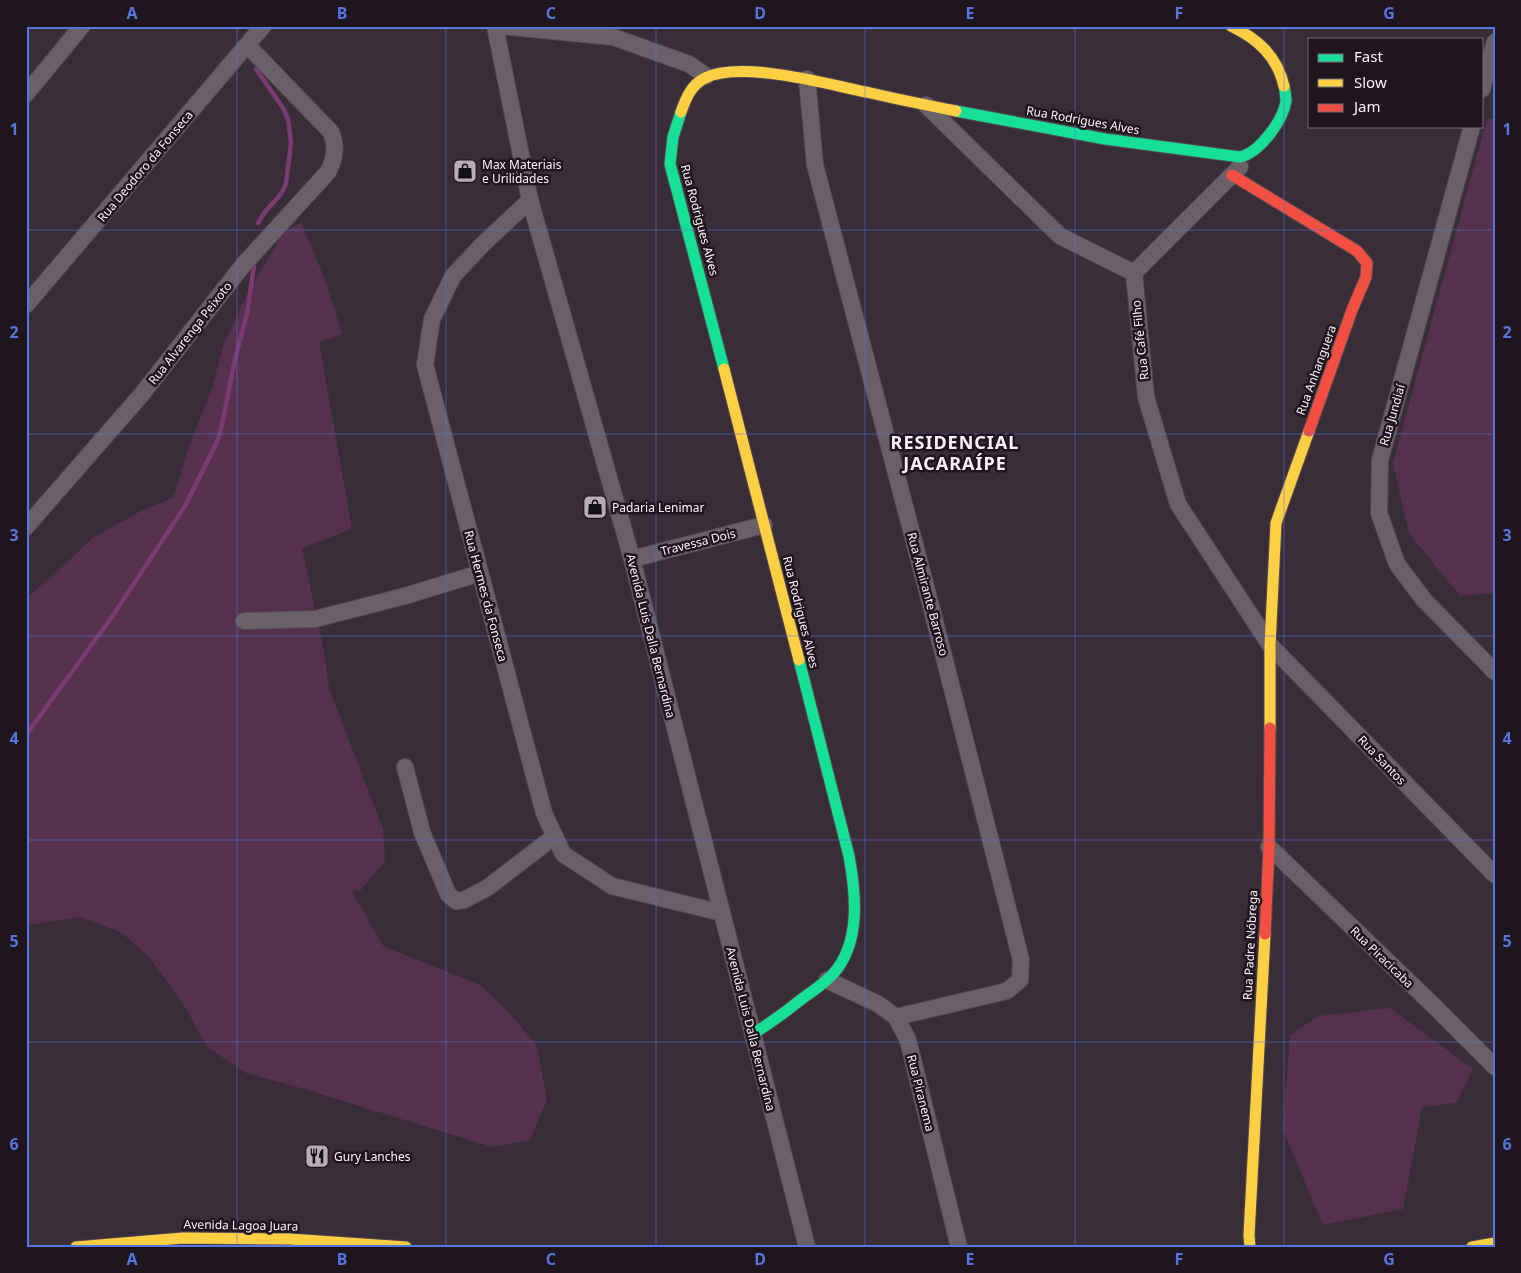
<svg xmlns="http://www.w3.org/2000/svg" width="1521" height="1273" font-family="'Noto Sans',sans-serif">
<style>
.green{fill:#55314e}
.lines{fill:none;stroke-linecap:round;stroke-linejoin:round}
.stream{stroke:#7b3a71;stroke-width:4.5}
.street-casing{stroke:#544a53;stroke-width:18}
.fast-casing{stroke:#544a53;stroke-width:13}
.slow-casing{stroke:#544a53;stroke-width:13}
.jam-casing{stroke:#544a53;stroke-width:13}
.street{stroke:#696167;stroke-width:16}
.fast{stroke:#16e098;stroke-width:11}
.slow{stroke:#ffcf43;stroke-width:11}
.jam{stroke:#f24e42;stroke-width:11}
.grid{fill:none;stroke:#5576e1;stroke-width:1;stroke-opacity:0.55}
.labels{text-anchor:middle;dominant-baseline:central;stroke-width:5;stroke-linejoin:round;paint-order:stroke}
.street-label{font-size:12px;fill:#fef0fb;stroke:#1f151d}
.poi-label{font-size:12px;fill:#fef0fb;stroke:#1f151d;text-anchor:start}
.district-label{font-size:18px;font-weight:bold;letter-spacing:1px;fill:#fef0fb;stroke:#1f151d}
.neatline{fill:none;stroke:#5576e1;stroke-width:2}
.grid-label{font-size:16px;text-anchor:middle;font-weight:bold;fill:#5576e1}
</style>
<rect width="100%" height="100%" fill="#392e37"/>
<g class="green">
<path d="M 1487,119 L 1495,119 L 1495,593 L 1460,596 L 1409,533 L 1393,463 Z"/>
<path d="M 301,223 L 324,277 L 342,334 L 319,342 L 352,529 L 302,548 L 324,652 L 329,688 L 383,829 L 385,861 L 360,891 L 351,890 L 383,946 L 480,985 L 505,1008 L 537,1046 L 547,1100 L 530,1140 L 492,1147 L 301,1088 L 246,1073 L 207,1047 L 184,1005 L 150,958 L 122,933 L 81,917 L 26,925 L 26,598 L 54,575 L 92,538 L 143,510 L 173,498 L 190,444 L 212,388 L 223,346 L 247,294 L 283,233 Z"/>
<path d="M 1390,1008 L 1473,1069 L 1456,1103 L 1422,1107 L 1403,1209 L 1323,1225 L 1283,1130 L 1290,1035 L 1319,1016 Z"/>
</g>
<g class="lines">
<g class="stream">
<path d="M 256,69 L 283,108 L 288,119 L 291,142 L 286,184 L 281,194 L 264,213 L 258,223"/>
<path d="M 26,735 L 114,614 L 185,506 L 217,442 L 222,425 L 235,359 L 247,314 L 254,265"/>
</g>
<g class="street-casing">
<g id="street">
<path d="M 495,26 L 530,200 L 632,559 L 807,1247"/>
<path d="M 500,26 L 613,37 L 689,64 L 706,76"/>
<path d="M 807,79 L 815,165 L 931,606 L 1021,960 L 1020,980 L 1007,991 L 896,1017"/>
<path d="M 1482,89 L 1495,42"/>
<path d="M 26,94 L 82,26"/>
<path d="M 926,105 L 1060,236 L 1134,273"/>
<path d="M 1472,126 L 1380,460 L 1379,513 L 1397,564 L 1424,600 L 1495,672"/>
<path d="M 530,200 L 482,245 L 453,276 L 432,319 L 425,365 L 544,813 L 563,854 L 612,886 L 722,913"/>
<path d="M 1134,273 L 1146,397 L 1178,504 L 1270,645 L 1495,875"/>
<path d="M 1134,273 L 1240,167"/>
<path d="M 26,305 L 263,26"/>
<path d="M 26,527 L 142,394 L 244,264 L 328,172 C 335,158 337,147 331,132 L 247,45"/>
<path d="M 632,559 L 764,525"/>
<path d="M 244,621 L 315,619 L 405,596 L 480,573"/>
<path d="M 405,767 L 422,832 L 448,894 L 456,901 L 464,900 L 487,888 L 555,836"/>
<path d="M 1269,847 L 1436,1008 L 1495,1067"/>
<path d="M 827,980 L 878,1004 L 896,1017 L 908,1040 L 959,1247"/>
</g>
</g>
<g class="fast-casing">
<g id="fast">
<path d="M 956,111 L 1105,139 L 1240,157 C 1259,153 1283,121 1286,101 C 1286,96 1285,91 1284,86"/>
<path d="M 681,112 L 673,137 L 670,164 L 724,369"/>
<path d="M 753,1034 C 770,1023 787,1011 803,998 C 813,991 825,983 833,974 C 861,943 856,894 849,856 L 799,660"/>
</g>
</g>
<g class="slow-casing">
<g id="slow">
<path d="M 1231,26 C 1258,39 1277,56 1284,86"/>
<path d="M 681,112 C 686,98 691,85 705,78 C 741,60 827,84 866,92 C 896,99 926,105 956,111"/>
<path d="M 724,369 L 799,660"/>
<path d="M 1270,728 L 1270,645 L 1276,523 L 1309,431"/>
<path d="M 76,1247 L 183,1238 L 289,1239 L 406,1247"/>
<path d="M 1250,1247 L 1249,1235 L 1265,934"/>
<path d="M 1472,1247 L 1495,1243"/>
</g>
</g>
<g class="jam-casing">
<g id="jam">
<path d="M 1232,175 L 1357,251 L 1367,263 L 1366,277 L 1352,310 L 1309,431"/>
<path d="M 1265,934 L 1269,847 L 1270,728"/>
</g>
</g>
<use href="#street" class="street"/>
<use href="#fast" class="fast"/>
<use href="#slow" class="slow"/>
<use href="#jam" class="jam"/>
</g>
<path class="grid" d="M 237,26 L 237,1247M 446,26 L 446,1247M 656,26 L 656,1247M 865,26 L 865,1247M 1075,26 L 1075,1247M 1284,26 L 1284,1247M 26,230 L 1495,230M 26,434 L 1495,434M 26,636 L 1495,636M 26,840 L 1495,840M 26,1042 L 1495,1042"/>
<defs>
<g id="shop-square" transform="scale(1.25)"><rect x="-9" y="-9" width="18" height="18" rx="4" fill="#b9acb6" stroke="#1f151d"/><path d="M-5-2.5h2.3a2.7 3.5 0 0 1 5.4 0H5L5.5 6h-11ZM-1.5-2.5h3a1.5 2.3 0 0 0-3 0Z" fill="#111"/></g>
<g id="restaurant-square" transform="scale(1.25)"><rect x="-9" y="-9" width="18" height="18" rx="4" fill="#b9acb6" stroke="#1f151d"/><path d="M-5-6h1v4h1v-4h1v4h1v-4h1v5L-1.5 .5V6h-2V.5L-5-1ZM5-6V6H3V1.5H1.5Q1.5-4 5-6Z" fill="#111"/></g>
</defs>
<g fill-rule="evenodd">
<use href="#shop-square" x="465" y="171"/>
<use href="#shop-square" x="595" y="507"/>
<use href="#restaurant-square" x="317" y="1156"/>
</g>
<g class="labels">
<g class="street-label">
<text transform="translate(1083 120) rotate(10)">Rua Rodrigues Alves</text>
<text transform="translate(145 166) rotate(-50)">Rua Deodoro da Fonseca</text>
<text transform="translate(700 220) rotate(75)">Rua Rodrigues Alves</text>
<text transform="translate(190 333) rotate(-52)">Rua Alvarenga Peixoto</text>
<text transform="translate(1140 340) rotate(-96)">Rua Café Filho</text>
<text transform="translate(1316 370) rotate(-70)">Rua Anhanguera</text>
<text transform="translate(1392 415) rotate(-74)">Rua Jundiaí</text>
<text transform="translate(698 542) rotate(-14)">Travessa Dois</text>
<text transform="translate(928 594) rotate(75)">Rua Almirante Barroso</text>
<text transform="translate(486 596) rotate(75)">Rua Hermes da Fonseca</text>
<text transform="translate(801 612) rotate(76)">Rua Rodrigues Alves</text>
<text transform="translate(651 636) rotate(76)">Avenida Luis Dalla Bernardina</text>
<text transform="translate(1382 760) rotate(46)">Rua Santos</text>
<text transform="translate(1250 945) rotate(-87)">Rua Padre Nóbrega</text>
<text transform="translate(1382 957) rotate(44)">Rua Piracicaba</text>
<text transform="translate(751 1029) rotate(76)">Avenida Luis Dalla Bernardina</text>
<text transform="translate(921 1093) rotate(76)">Rua Piranema</text>
<text transform="translate(241 1225) rotate(1)">Avenida Lagoa Juara</text>
</g>
<g class="poi-label">
<text x="482" y="164">Max Materiais<tspan x="482" dy="14">e Urilidades</tspan></text>
<text x="612" y="507">Padaria Lenimar</text>
<text x="334" y="1156">Gury Lanches</text>
</g>
<g class="district-label">
<text x="955" y="442">RESIDENCIAL<tspan x="955" dy="21">JACARAÍPE</tspan></text>
</g>
</g>
<rect width="1521" height="1273" fill="none" stroke="#1f151d" stroke-width="55"/>
<rect x="1308" y="38" width="175" height="90" fill="#1f151d" stroke="#786d76"/>
<rect x="1318" y="54" width="25" height="8" fill="#16e098" stroke="#786d76"/>
<text x="1354" y="62" font-size="15" fill="#fef0fb">Fast</text>
<rect x="1318" y="79" width="25" height="8" fill="#ffcf43" stroke="#786d76"/>
<text x="1354" y="88" font-size="15" fill="#fef0fb">Slow</text>
<rect x="1318" y="104" width="25" height="8" fill="#f24e42" stroke="#786d76"/>
<text x="1354" y="112" font-size="15" fill="#fef0fb">Jam</text>
<rect x="28" y="28" width="1466" height="1218" class="neatline"/>
<g class="grid-label">
<text x="132" y="19">A</text>
<text x="342" y="19">B</text>
<text x="551" y="19">C</text>
<text x="760" y="19">D</text>
<text x="970" y="19">E</text>
<text x="1179" y="19">F</text>
<text x="1389" y="19">G</text>
<text x="14" y="135">1</text>
<text x="1507" y="135">1</text>
<text x="14" y="338">2</text>
<text x="1507" y="338">2</text>
<text x="14" y="541">3</text>
<text x="1507" y="541">3</text>
<text x="14" y="744">4</text>
<text x="1507" y="744">4</text>
<text x="14" y="947">5</text>
<text x="1507" y="947">5</text>
<text x="14" y="1150">6</text>
<text x="1507" y="1150">6</text>
<text x="132" y="1265">A</text>
<text x="342" y="1265">B</text>
<text x="551" y="1265">C</text>
<text x="760" y="1265">D</text>
<text x="970" y="1265">E</text>
<text x="1179" y="1265">F</text>
<text x="1389" y="1265">G</text>
</g>
</svg>
